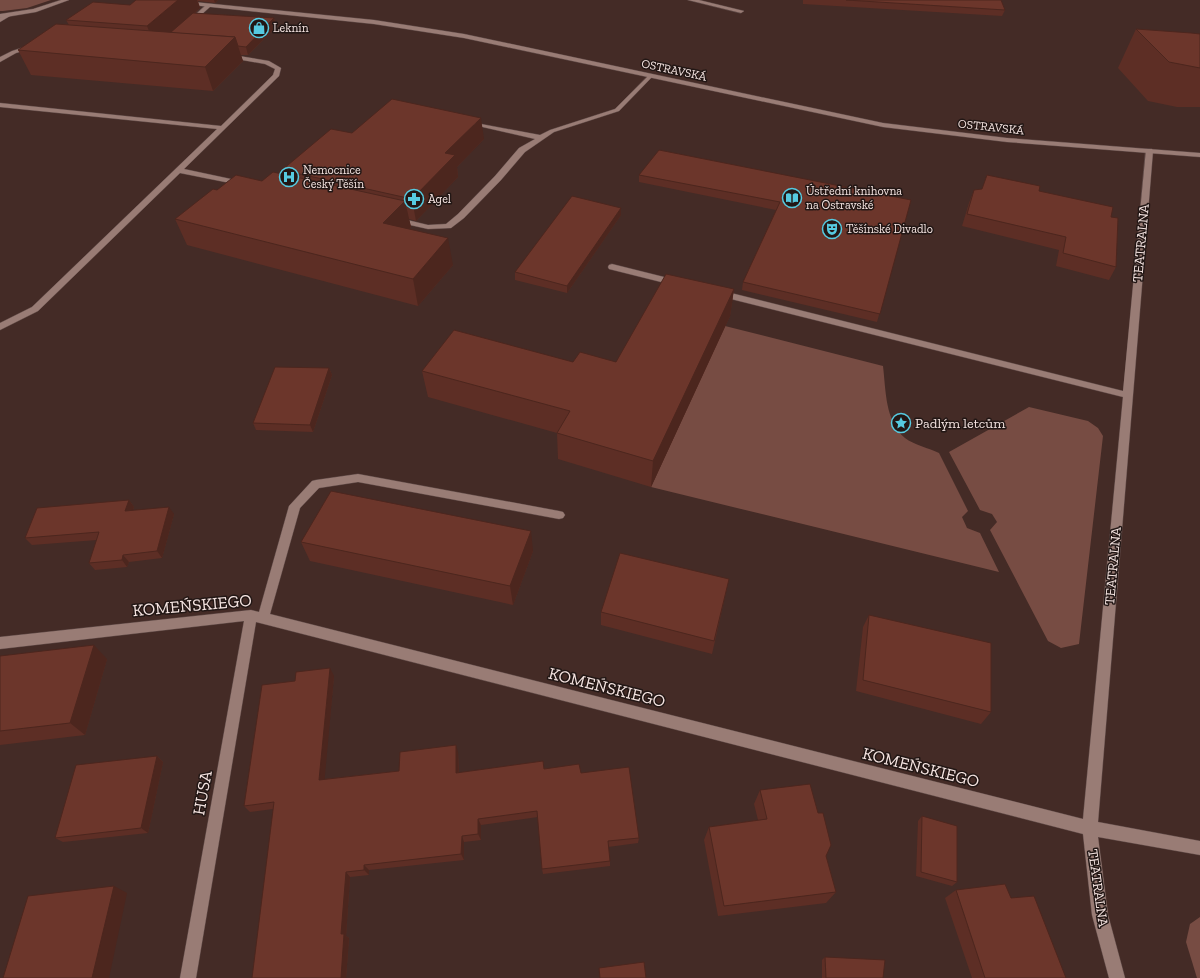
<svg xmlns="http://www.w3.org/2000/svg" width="1200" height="978" font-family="'Zilla Slab',serif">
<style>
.green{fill:#774c43}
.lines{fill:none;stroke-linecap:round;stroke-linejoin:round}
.service-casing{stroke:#5e4946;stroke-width:1}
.minor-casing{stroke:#5e4946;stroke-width:1}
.tertiary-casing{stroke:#5e4946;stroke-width:1}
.service{fill:#997c75;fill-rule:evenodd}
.minor{fill:#997c75;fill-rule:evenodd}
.tertiary{fill:#997c75;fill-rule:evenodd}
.wall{fill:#5d2e25}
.shaded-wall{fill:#4c261e}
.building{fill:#6c362b;stroke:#4c261e}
.labels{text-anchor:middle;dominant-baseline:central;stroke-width:3;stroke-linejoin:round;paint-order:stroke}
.far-poi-label{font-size:12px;fill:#f5e4e1;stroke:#221715;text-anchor:start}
.far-street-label{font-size:12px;fill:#f5e4e1;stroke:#221715}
.street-label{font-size:14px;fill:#f5e4e1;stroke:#221715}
.poi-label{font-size:14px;fill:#f5e4e1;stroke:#221715;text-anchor:start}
.near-street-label{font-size:17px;fill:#f5e4e1;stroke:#221715}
</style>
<rect width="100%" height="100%" fill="#442b26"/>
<g class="green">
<path d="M 0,0 L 51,0 L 27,8 L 3,11 L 0,11 Z"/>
<path d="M 725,326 L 883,366 C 886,391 885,421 905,438 C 914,445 929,448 939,453 L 968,511 L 962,517 L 967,528 L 980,533 L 999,572 L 651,487 Z"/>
<path d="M 1029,407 L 1088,421 L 1098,428 L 1103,436 L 1079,644 L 1061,648 L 1048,641 L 990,530 L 997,522 L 992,514 L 980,510 L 949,452 Z"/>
<path d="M 1200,917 L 1200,978 L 1197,978 L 1186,942 L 1190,924 Z"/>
</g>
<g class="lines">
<g class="service-casing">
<g id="service">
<path d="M 206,5 L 211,6 L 191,24 L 187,24 L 187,22 Z"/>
<path d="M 31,45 L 33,46 L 33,48 L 16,53 L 0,62 L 0,57 L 12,51 Z"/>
<path d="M 227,54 L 269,61 L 281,68 L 279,76 L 184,169 L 245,182 L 245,186 L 180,173 L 38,311 L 0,330 L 0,323 L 32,307 L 217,129 L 0,107 L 0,103 L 221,126 L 273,75 L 275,69 L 265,64 L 225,57 L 224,56 Z"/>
<path d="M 650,74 L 653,76 L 652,77 L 619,111 L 554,132 L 525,152 L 501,180 L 464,218 L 451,228 L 428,229 L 392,221 L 391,219 L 395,217 L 428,225 L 446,224 L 458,214 L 495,176 L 519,148 L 535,139 L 465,123 L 465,121 L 540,135 L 550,130 L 615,109 Z"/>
</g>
</g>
<g class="minor-casing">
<g id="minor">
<path d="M 688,0 L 699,0 L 744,11 L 741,13 Z"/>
<path d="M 5,15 L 10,16 L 0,22 L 0,18 Z"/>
<path d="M 1146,149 L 1152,149 L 1153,151 L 1098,822 L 1200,841 L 1200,855 L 1098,837 L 1108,915 L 1125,978 L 1109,978 L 1092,915 L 1083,834 L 256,622 L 196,978 L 180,978 L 244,621 L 0,649 L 0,637 L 251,610 L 259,612 L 289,506 L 312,481 L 316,480 L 358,474 L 559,511 L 563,512 L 565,515 L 563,518 L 559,519 L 358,482 L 319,488 L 300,508 L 270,614 L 1083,819 L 1123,397 L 719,296 L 715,293 L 719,290 L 1123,391 Z"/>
<path d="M 612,264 L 680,281 L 681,283 L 677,286 L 609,269 L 608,267 L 609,265 Z"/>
</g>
</g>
<g class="tertiary-casing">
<g id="tertiary">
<path d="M 61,0 L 69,0 L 36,12 L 0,18 L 0,14 L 33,9 Z"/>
<path d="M 184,1 L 374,20 L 464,34 L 883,123 L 1007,138 L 1200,153 L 1200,157 L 1007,142 L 883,127 L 464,38 L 374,24 L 182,4 L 182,2 Z"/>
</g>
</g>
<use href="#service" class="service"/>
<use href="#minor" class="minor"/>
<use href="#tertiary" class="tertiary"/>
</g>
<g class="wall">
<path d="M 136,0 L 218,0 L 215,3 L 198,1 L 200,8 L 195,13 L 274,18 L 276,27 L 248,55 L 241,55 L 243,61 L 213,91 L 31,75 L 18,50 L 69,25 L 66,20 L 130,5 Z"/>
<path d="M 803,0 L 1001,0 L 1005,10 L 1002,16 L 803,4 Z"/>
<path d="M 1136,29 L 1200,34 L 1200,107 L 1177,107 L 1148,101 L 1118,68 Z"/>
<path d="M 352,133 L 484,139 L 457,167 L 458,177 L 416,221 L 409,219 L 411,227 L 409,229 L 453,265 L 418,306 L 187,245 L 175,219 L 217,190 L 262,181 L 283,174 L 282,170 Z"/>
<path d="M 639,175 L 911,200 L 877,322 L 742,290 L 743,282 L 776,210 L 639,182 Z"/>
<path d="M 987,175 L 1039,191 L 1111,217 L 1116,267 L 1109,280 L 1056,266 L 1059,250 L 962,226 L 969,203 L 974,190 L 982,189 Z"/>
<path d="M 621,215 L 567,293 L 515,280 L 515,272 Z"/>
<path d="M 734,289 L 730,316 L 651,487 L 558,459 L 557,433 L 428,397 L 422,371 L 616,362 Z"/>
<path d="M 329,368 L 332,375 L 313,432 L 256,430 L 253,423 Z"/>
<path d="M 129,500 L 134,507 L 133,510 L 174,514 L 162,558 L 129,562 L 127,567 L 95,570 L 89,563 L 97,540 L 32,545 L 25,538 Z"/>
<path d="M 301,542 L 533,551 L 513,605 L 310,561 Z"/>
<path d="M 729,579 L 712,654 L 601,625 L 601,612 Z"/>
<path d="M 869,615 L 991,712 L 981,724 L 856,691 L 863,627 Z"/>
<path d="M 0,656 L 107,659 L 85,735 L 0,745 Z"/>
<path d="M 334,676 L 324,779 L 399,771 L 458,752 L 459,773 L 544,768 L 581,773 L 639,838 L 638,843 L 608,847 L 610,861 L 610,866 L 543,874 L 542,869 L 538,817 L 481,825 L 481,840 L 464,842 L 464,860 L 369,870 L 369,875 L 350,877 L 346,936 L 349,938 L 346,978 L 273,809 L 250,812 L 244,806 Z"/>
<path d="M 157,756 L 163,762 L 148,833 L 63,842 L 55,838 Z"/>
<path d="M 760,790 L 818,813 L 826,856 L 836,892 L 826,903 L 718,916 L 704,840 L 709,827 L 758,820 L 754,804 Z"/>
<path d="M 922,816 L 957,882 L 952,886 L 916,876 L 918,821 Z"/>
<path d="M 956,890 L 1011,898 L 1066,978 L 972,978 L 945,898 Z"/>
<path d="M 825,957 L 883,978 L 822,978 L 822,960 Z"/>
</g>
<g class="shaded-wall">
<path d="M 178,0 L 197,0 L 200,8 L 155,46 L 147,26 Z"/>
<path d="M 214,0 L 218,0 L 215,3 Z"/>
<path d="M 274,18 L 276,27 L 248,55 L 246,47 Z"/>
<path d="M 235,37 L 243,61 L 213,91 L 205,67 Z"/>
<path d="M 481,118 L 484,139 L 457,167 L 458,177 L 416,221 L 412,199 L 445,153 Z"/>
<path d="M 405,201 L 411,227 L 389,249 L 383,223 Z"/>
<path d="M 621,208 L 621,215 L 567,293 L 567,286 Z"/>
<path d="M 448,238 L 453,265 L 418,306 L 413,279 Z"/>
<path d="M 734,289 L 730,316 L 651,487 L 653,461 Z"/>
<path d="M 329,368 L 332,375 L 313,432 L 310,425 Z"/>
<path d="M 129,500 L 134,507 L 130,518 L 125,511 Z"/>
<path d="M 169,507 L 174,514 L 162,558 L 157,551 Z"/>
<path d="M 531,531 L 533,551 L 513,605 L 510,586 Z"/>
<path d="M 123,555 L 129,562 L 127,567 L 122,560 Z"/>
<path d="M 94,645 L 107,659 L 85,735 L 70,723 Z"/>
<path d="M 330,668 L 334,676 L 324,786 L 319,780 Z"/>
<path d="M 456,745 L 458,752 L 459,780 L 456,773 Z"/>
<path d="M 157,756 L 163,762 L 148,833 L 141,828 Z"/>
<path d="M 478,819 L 481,825 L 481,840 L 478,834 Z"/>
<path d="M 462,836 L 464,842 L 464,860 L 461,854 Z"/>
<path d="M 364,865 L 369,870 L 369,875 L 364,870 Z"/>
<path d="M 346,872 L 350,877 L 346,936 L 349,938 L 346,978 L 341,978 L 341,934 Z"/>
<path d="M 114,886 L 127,893 L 109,978 L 92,978 Z"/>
</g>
<g class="building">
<path d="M 136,0 L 178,0 L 147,26 L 66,20 L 93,2 L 130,5 Z"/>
<path d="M 846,0 L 1001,0 L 1005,10 Z"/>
<path d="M 193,13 L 274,18 L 246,47 L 238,46 L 235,37 L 170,33 Z"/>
<path d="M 56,24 L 235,37 L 205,67 L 18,50 Z"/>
<path d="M 1136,29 L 1191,33 L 1200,34 L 1200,68 L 1169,62 Z"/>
<path d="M 392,99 L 481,118 L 445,153 L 455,155 L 412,199 L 282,170 L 331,129 L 352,133 Z"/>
<path d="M 659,150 L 911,200 L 880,314 L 743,282 L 780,202 L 639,175 Z"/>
<path d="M 273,172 L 405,201 L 383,223 L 448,238 L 413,279 L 175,219 L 213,189 L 217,190 L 236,175 L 262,181 Z"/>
<path d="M 987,175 L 1040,186 L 1039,191 L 1113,207 L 1111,217 L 1118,218 L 1116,267 L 1063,253 L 1066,237 L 967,214 L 974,190 L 982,189 Z"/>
<path d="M 572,196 L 621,208 L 567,286 L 515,272 Z"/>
<path d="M 666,274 L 734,289 L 653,461 L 557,433 L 570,411 L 422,371 L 454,330 L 573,362 L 580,352 L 616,362 Z"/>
<path d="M 275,367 L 329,368 L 310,425 L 253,423 Z"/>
<path d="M 331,491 L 531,531 L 510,586 L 301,542 Z"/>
<path d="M 129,500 L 125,511 L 169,507 L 157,551 L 123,555 L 122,560 L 89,563 L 99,532 L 25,538 L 37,508 Z"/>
<path d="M 620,553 L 729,579 L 714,641 L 601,612 Z"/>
<path d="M 869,615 L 991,643 L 991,712 L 863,680 Z"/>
<path d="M 94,645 L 70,723 L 0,731 L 0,656 Z"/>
<path d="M 330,668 L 319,780 L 399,771 L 400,752 L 456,745 L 456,773 L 543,761 L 544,769 L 579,764 L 581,773 L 629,767 L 639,838 L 608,841 L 610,861 L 542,869 L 537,811 L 478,819 L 478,834 L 462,836 L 461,854 L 364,865 L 364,870 L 346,872 L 341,934 L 344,934 L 341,978 L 252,978 L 274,802 L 244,806 L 262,685 L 295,681 L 296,672 Z"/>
<path d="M 157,756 L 141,828 L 55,838 L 76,765 Z"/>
<path d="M 810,784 L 818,813 L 823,813 L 831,845 L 826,856 L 836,892 L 724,906 L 709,827 L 767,819 L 760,790 Z"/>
<path d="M 922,816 L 957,826 L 957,882 L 921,872 Z"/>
<path d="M 1005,884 L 1011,898 L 1034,896 L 1066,978 L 985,978 L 956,890 Z"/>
<path d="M 114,886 L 92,978 L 3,978 L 28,896 Z"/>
<path d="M 825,957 L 885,960 L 883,978 L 826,978 Z"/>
<path d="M 644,962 L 646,978 L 600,978 L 599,968 Z"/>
</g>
<defs>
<g id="shop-ring" transform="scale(1)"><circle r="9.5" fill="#221715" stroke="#56cae0" stroke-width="1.5"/><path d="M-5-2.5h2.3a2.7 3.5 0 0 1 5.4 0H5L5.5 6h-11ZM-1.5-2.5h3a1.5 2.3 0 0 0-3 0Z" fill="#56cae0"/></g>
<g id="hospital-ring" transform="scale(1)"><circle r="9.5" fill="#221715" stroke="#56cae0" stroke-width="1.5"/><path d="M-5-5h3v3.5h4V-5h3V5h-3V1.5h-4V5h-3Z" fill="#56cae0"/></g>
<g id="library-ring" transform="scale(1)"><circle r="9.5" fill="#221715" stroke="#56cae0" stroke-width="1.5"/><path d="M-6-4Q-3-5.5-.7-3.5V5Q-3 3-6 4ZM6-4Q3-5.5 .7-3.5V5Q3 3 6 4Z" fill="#56cae0"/></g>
<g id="pharmacy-ring" transform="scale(1)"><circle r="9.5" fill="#221715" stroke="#56cae0" stroke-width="1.5"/><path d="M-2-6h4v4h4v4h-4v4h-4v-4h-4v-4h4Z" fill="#56cae0"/></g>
<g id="theatre-ring" transform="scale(1)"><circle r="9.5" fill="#221715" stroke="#56cae0" stroke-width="1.5"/><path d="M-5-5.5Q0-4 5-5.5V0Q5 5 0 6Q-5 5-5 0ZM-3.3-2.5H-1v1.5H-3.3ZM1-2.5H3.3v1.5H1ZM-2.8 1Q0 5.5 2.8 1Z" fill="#56cae0"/></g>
<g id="sight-ring" transform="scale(1)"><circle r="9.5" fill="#221715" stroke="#56cae0" stroke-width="1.5"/><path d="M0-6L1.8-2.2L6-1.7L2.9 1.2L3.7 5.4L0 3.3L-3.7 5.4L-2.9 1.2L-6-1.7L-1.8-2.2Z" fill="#56cae0"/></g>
</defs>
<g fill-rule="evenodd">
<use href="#shop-ring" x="259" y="28"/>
<use href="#hospital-ring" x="289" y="177"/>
<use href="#library-ring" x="792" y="198"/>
<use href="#pharmacy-ring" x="414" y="199"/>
<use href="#theatre-ring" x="832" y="229"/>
<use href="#sight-ring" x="901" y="423"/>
</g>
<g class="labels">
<g class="far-poi-label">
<text x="273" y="28">Leknín</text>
<text x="303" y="170">Nemocnice<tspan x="303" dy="14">Český Těšín</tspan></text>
<text x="806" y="191">Ústřední knihovna<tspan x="806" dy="14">na Ostravské</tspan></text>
<text x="428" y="199">Agel</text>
<text x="846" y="229">Těšínské Divadlo</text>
</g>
<g class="far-street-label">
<text transform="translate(674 70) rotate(12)">OSTRAVSKÁ</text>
<text transform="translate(991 127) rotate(6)">OSTRAVSKÁ</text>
</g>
<g class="street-label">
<text transform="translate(1141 243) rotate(-85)">TEATRALNA</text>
<text transform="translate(1113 566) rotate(-85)">TEATRALNA</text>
<text transform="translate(1098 888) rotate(82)">TEATRALNA</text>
</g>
<g class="poi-label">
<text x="915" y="423">Padlým letcům</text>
</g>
<g class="near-street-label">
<text transform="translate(192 605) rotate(-5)">KOMEŃSKIEGO</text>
<text transform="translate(607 687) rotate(14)">KOMEŃSKIEGO</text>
<text transform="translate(921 767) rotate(14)">KOMEŃSKIEGO</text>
<text transform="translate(202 793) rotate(-80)">HUSA</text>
</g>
</g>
</svg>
